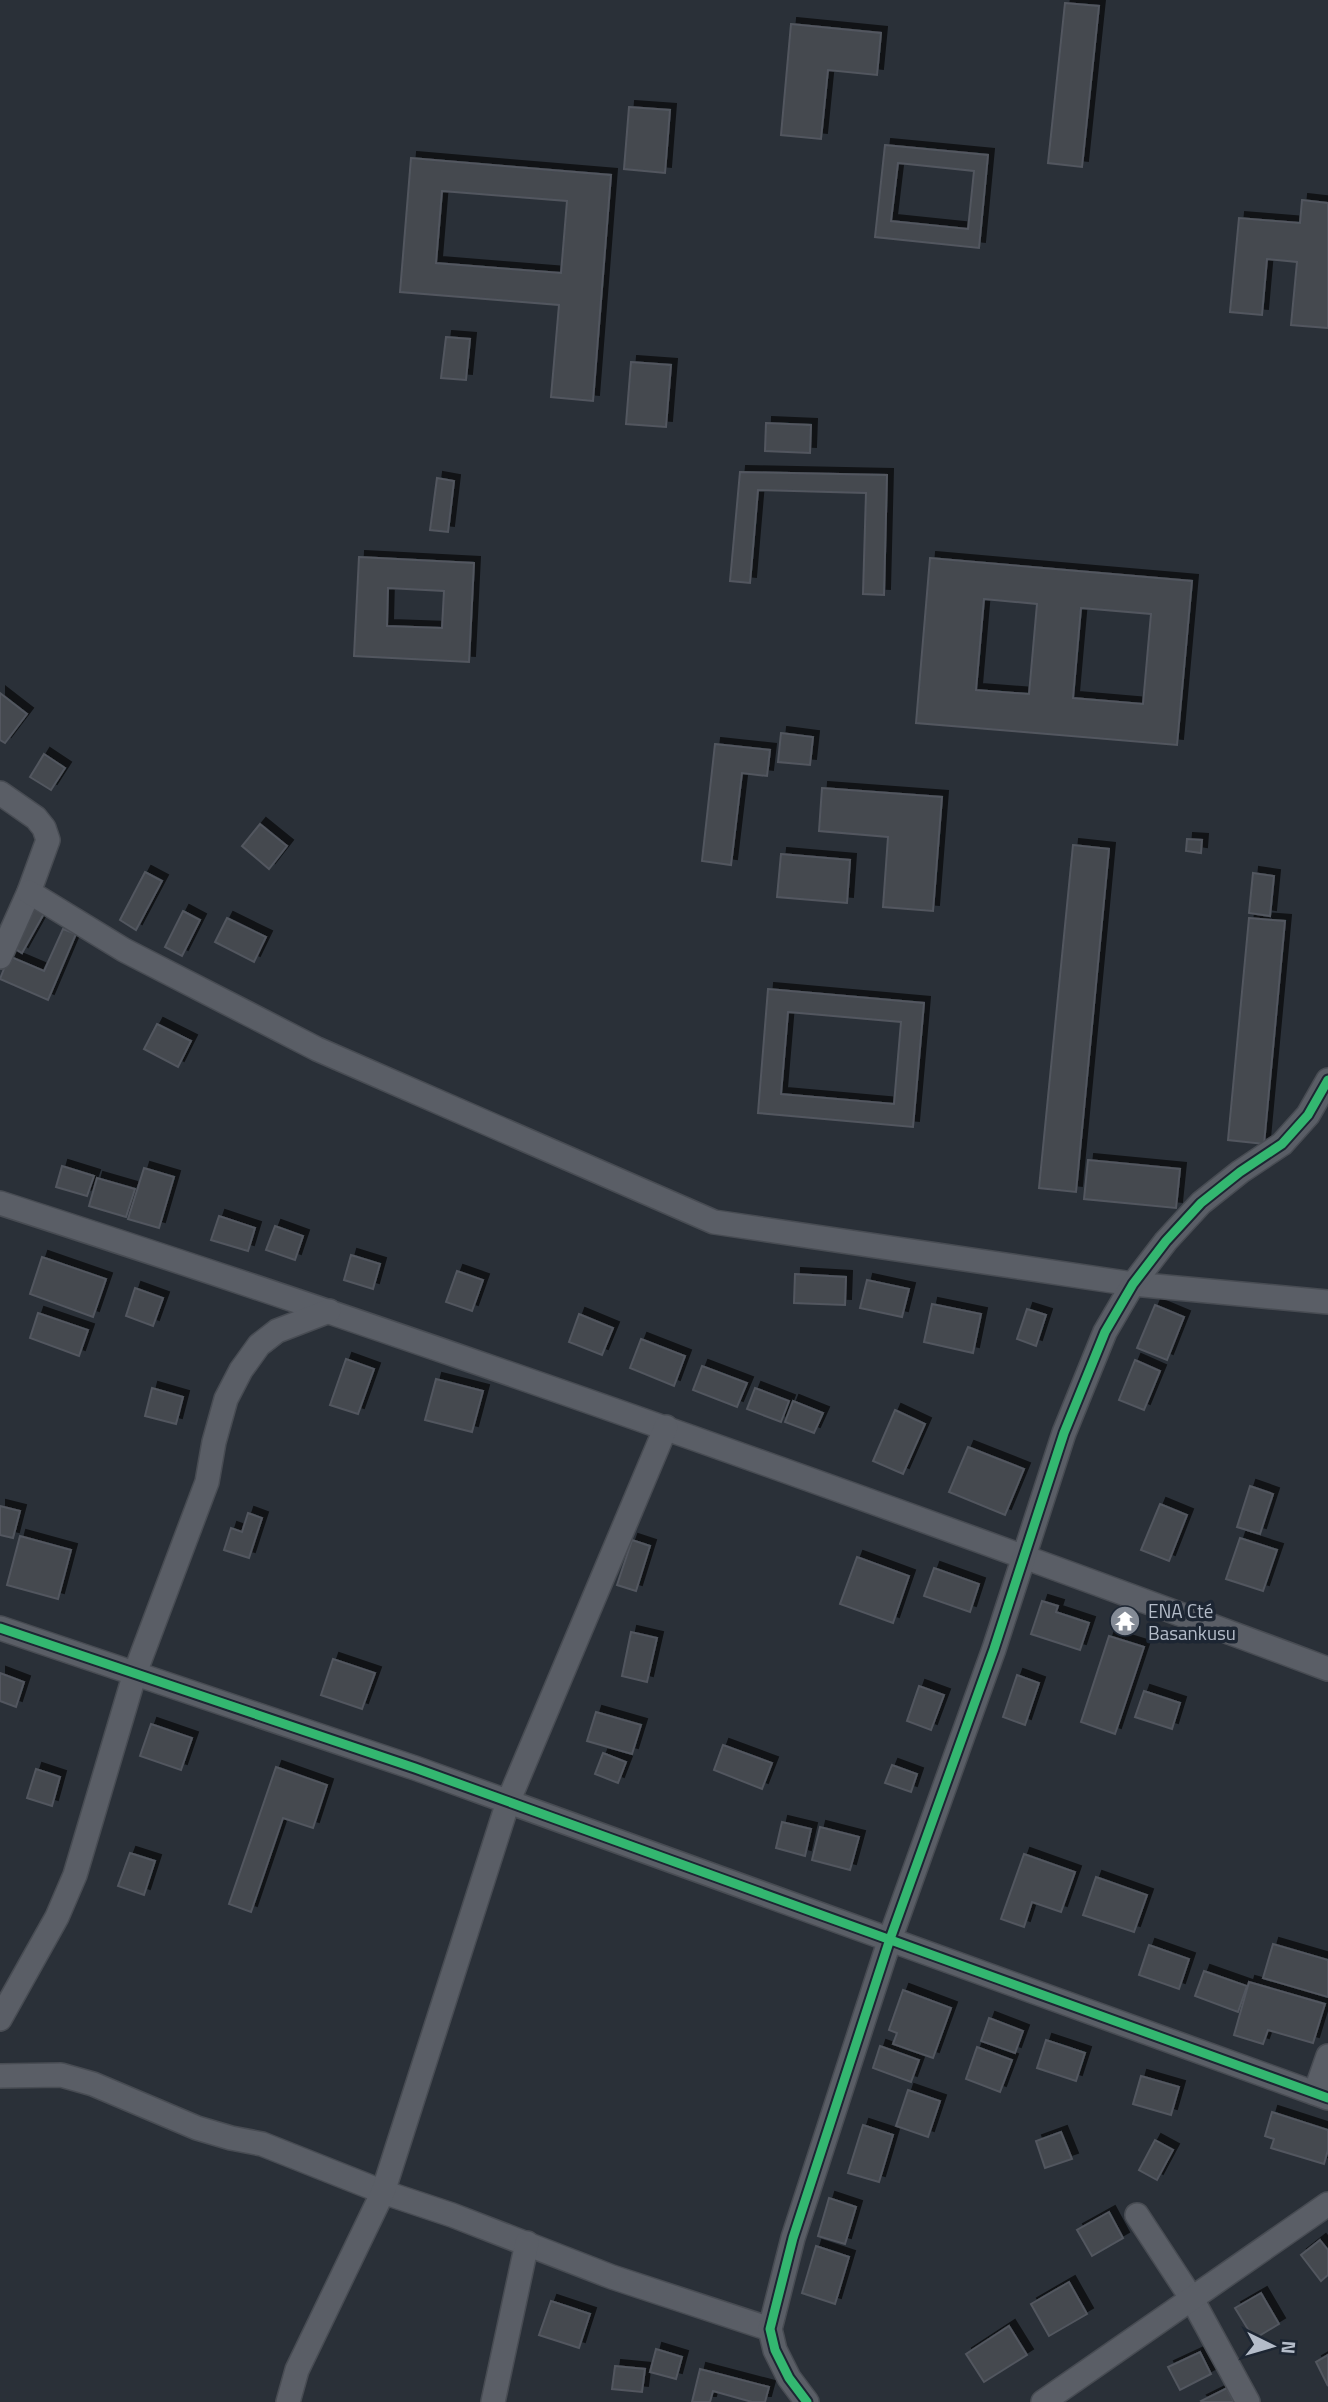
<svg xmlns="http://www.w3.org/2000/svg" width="1328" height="2402" font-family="'Titillium Web',sans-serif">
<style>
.building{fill:#444950;stroke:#52575f;stroke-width:2;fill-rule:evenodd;filter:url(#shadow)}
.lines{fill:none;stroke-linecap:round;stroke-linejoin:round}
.minor-casing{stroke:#484c53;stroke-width:26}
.minor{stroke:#5a5e66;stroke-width:23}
.cycleway-casing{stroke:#1d2633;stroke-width:13}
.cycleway{stroke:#33b770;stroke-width:9}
.labels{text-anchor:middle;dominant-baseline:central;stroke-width:7;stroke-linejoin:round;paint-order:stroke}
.poi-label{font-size:19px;fill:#b4bcc9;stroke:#1d2633;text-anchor:start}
</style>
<defs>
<filter id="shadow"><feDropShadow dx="6" dy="-6" stdDeviation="0" flood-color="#0009"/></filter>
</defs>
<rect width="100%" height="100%" fill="#2a3038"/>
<g class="building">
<path d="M 1065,3 L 1099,6 L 1082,167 L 1048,163 Z"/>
<path d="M 791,24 L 881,33 L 877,75 L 828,70 L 821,139 L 781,135 Z"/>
<path d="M 629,107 L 670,110 L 665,173 L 624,169 Z"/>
<path d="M 885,145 L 988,155 L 979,248 L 875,237 ZM 898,163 L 974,171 L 968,229 L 891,221 Z"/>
<path d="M 411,158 L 611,175 L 593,401 L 551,397 L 559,305 L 400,292 ZM 442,191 L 567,201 L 561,273 L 436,263 Z"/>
<path d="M 1302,200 L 1328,203 L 1328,328 L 1291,325 L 1297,262 L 1267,259 L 1262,315 L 1230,312 L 1239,218 L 1300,223 Z"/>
<path d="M 446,337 L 470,339 L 466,380 L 441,378 Z"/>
<path d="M 631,362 L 671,365 L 666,427 L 626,424 Z"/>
<path d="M 766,423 L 811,425 L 810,453 L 765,451 Z"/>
<path d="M 740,472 L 887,475 L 884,595 L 863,594 L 866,493 L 758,490 L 750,583 L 730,581 Z"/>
<path d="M 437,478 L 454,481 L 448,532 L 430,530 Z"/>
<path d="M 359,557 L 474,563 L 469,662 L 354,656 ZM 388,588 L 444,591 L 442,628 L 387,626 Z"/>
<path d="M 930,558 L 1192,581 L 1177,745 L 916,723 ZM 984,599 L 1037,604 L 1029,694 L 976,690 ZM 1081,608 L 1151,614 L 1143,704 L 1073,698 Z"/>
<path d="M 0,693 L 27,714 L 5,743 L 0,740 Z"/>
<path d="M 781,733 L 813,737 L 810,765 L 778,762 Z"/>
<path d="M 715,744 L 770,750 L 767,776 L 742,773 L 731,865 L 702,861 Z"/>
<path d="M 44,754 L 65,768 L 51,790 L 30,777 Z"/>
<path d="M 822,788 L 942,797 L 933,911 L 883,907 L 888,837 L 819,831 Z"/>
<path d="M 260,824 L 287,846 L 269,869 L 242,846 Z"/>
<path d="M 1187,839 L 1202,840 L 1201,853 L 1186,851 Z"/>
<path d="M 1073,845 L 1109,849 L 1076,1192 L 1039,1188 Z"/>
<path d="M 781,854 L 850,860 L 847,903 L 777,897 Z"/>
<path d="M 145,872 L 162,881 L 136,930 L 120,920 Z"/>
<path d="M 1253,873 L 1274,876 L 1270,916 L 1249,913 Z"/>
<path d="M 31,901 L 46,910 L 22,953 L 7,944 Z"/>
<path d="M 183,911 L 200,920 L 182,956 L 165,947 Z"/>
<path d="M 227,918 L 266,937 L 254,962 L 215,942 Z"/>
<path d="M 1249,918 L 1285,921 L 1264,1144 L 1228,1140 Z"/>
<path d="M 63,929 L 76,934 L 48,1000 L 0,979 L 9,956 L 44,971 Z"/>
<path d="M 768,989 L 924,1003 L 913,1127 L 758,1113 ZM 788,1012 L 901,1022 L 894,1104 L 781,1094 Z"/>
<path d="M 157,1024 L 191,1041 L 178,1067 L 144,1049 Z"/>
<path d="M 1088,1160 L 1180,1169 L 1176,1208 L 1084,1199 Z"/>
<path d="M 62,1166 L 94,1176 L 87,1196 L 56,1187 Z"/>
<path d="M 144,1168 L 174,1177 L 159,1228 L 128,1219 Z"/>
<path d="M 97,1178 L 135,1189 L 126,1217 L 89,1206 Z"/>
<path d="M 219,1216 L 255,1228 L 248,1251 L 211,1240 Z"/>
<path d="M 275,1226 L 303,1236 L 295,1260 L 266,1250 Z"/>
<path d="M 351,1255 L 380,1264 L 373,1289 L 344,1280 Z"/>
<path d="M 42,1257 L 106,1279 L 93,1317 L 30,1294 Z"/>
<path d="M 457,1271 L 483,1280 L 472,1311 L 446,1302 Z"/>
<path d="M 795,1274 L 846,1277 L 845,1305 L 794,1303 Z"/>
<path d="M 867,1280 L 909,1289 L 902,1317 L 860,1308 Z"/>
<path d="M 135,1288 L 163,1298 L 153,1326 L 126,1316 Z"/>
<path d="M 932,1304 L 981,1314 L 973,1353 L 924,1342 Z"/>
<path d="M 1155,1305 L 1184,1317 L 1167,1360 L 1137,1348 Z"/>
<path d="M 1027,1309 L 1046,1315 L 1036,1346 L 1017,1339 Z"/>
<path d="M 38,1313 L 88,1330 L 79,1356 L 30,1338 Z"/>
<path d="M 579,1314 L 613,1328 L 602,1355 L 569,1342 Z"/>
<path d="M 641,1339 L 685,1356 L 674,1386 L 630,1368 Z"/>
<path d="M 346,1359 L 374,1369 L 358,1414 L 330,1405 Z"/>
<path d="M 1135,1360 L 1160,1371 L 1144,1410 L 1119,1400 Z"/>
<path d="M 702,1366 L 747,1383 L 737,1407 L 693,1390 Z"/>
<path d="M 436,1379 L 483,1391 L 472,1432 L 425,1420 Z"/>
<path d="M 152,1388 L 183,1397 L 176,1424 L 145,1416 Z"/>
<path d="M 755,1388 L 789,1401 L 781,1422 L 747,1409 Z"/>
<path d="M 793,1401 L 823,1413 L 814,1433 L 785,1422 Z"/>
<path d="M 895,1410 L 925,1424 L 903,1474 L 873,1461 Z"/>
<path d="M 968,1447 L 1024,1469 L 1005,1515 L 949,1492 Z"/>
<path d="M 1250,1486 L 1273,1494 L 1260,1534 L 1237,1527 Z"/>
<path d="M 1160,1504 L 1187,1515 L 1169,1561 L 1141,1550 Z"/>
<path d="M 0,1506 L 20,1511 L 13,1538 L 0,1535 Z"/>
<path d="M 248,1513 L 262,1518 L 249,1558 L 224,1550 L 231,1528 L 242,1532 Z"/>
<path d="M 20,1536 L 71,1550 L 58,1599 L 7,1585 Z"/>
<path d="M 1240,1538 L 1277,1550 L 1263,1591 L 1226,1579 Z"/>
<path d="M 632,1540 L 650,1546 L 636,1591 L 617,1585 Z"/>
<path d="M 857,1557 L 909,1576 L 893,1623 L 840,1604 Z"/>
<path d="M 934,1568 L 979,1584 L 970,1612 L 924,1596 Z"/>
<path d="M 1042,1601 L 1058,1606 L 1056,1612 L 1089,1623 L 1080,1650 L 1031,1634 Z"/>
<path d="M 631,1632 L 657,1638 L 647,1682 L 622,1676 Z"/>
<path d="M 1109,1636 L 1144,1647 L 1115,1734 L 1081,1722 Z"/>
<path d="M 333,1659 L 375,1673 L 362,1709 L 321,1695 Z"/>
<path d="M 0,1673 L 24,1682 L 16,1707 L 0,1701 Z"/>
<path d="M 1017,1675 L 1039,1683 L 1025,1725 L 1003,1717 Z"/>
<path d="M 919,1686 L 944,1695 L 931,1730 L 907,1721 Z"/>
<path d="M 1144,1691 L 1180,1703 L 1172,1729 L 1135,1717 Z"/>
<path d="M 596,1712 L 641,1725 L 632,1754 L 587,1741 Z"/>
<path d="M 151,1724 L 192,1738 L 181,1770 L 140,1756 Z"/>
<path d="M 723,1745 L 772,1763 L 762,1789 L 714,1770 Z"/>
<path d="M 603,1753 L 626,1762 L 618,1783 L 595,1774 Z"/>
<path d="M 892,1765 L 917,1774 L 911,1792 L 885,1783 Z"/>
<path d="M 276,1767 L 327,1785 L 313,1828 L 283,1818 L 251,1912 L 229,1904 Z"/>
<path d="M 36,1769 L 60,1777 L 52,1806 L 27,1798 Z"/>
<path d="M 782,1822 L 811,1829 L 805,1856 L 776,1848 Z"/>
<path d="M 820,1827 L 859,1837 L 850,1870 L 812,1860 Z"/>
<path d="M 130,1853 L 155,1861 L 144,1895 L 118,1886 Z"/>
<path d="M 1024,1854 L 1075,1872 L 1061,1912 L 1032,1902 L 1024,1927 L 1001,1919 Z"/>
<path d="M 1096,1877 L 1147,1895 L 1134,1932 L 1083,1915 Z"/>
<path d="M 1273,1944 L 1328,1960 L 1328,1997 L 1263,1978 Z"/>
<path d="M 1149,1945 L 1189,1959 L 1179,1989 L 1139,1975 Z"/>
<path d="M 1204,1971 L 1247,1986 L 1238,2012 L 1195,1996 Z"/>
<path d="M 1249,1982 L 1325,2004 L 1313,2043 L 1268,2030 L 1263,2044 L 1234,2035 Z"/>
<path d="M 903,1990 L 951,2008 L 933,2058 L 893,2044 L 897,2033 L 889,2030 Z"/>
<path d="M 989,2018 L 1023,2031 L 1015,2053 L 981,2041 Z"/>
<path d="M 1046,2040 L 1085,2053 L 1076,2081 L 1037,2068 Z"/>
<path d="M 880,2046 L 919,2060 L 911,2082 L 873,2068 Z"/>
<path d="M 977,2047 L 1012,2060 L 1000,2092 L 966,2079 Z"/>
<path d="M 1141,2076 L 1179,2087 L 1171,2115 L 1133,2104 Z"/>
<path d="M 908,2090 L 940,2101 L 928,2137 L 896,2126 Z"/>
<path d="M 1272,2112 L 1328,2130 L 1328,2150 L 1324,2164 L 1271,2148 L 1274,2139 L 1265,2136 Z"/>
<path d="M 863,2125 L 893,2135 L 879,2182 L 848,2173 Z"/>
<path d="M 1061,2132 L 1072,2159 L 1045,2168 L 1036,2141 Z"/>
<path d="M 1155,2140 L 1173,2150 L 1157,2180 L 1139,2170 Z"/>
<path d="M 829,2198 L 856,2207 L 845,2244 L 818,2236 Z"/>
<path d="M 1109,2212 L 1123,2238 L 1092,2256 L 1077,2230 Z"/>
<path d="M 1320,2240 L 1328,2250 L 1328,2275 L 1321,2281 L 1301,2255 Z"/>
<path d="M 816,2246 L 849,2257 L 835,2304 L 802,2293 Z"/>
<path d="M 1069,2282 L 1087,2314 L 1049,2336 L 1031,2304 Z"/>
<path d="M 1261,2293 L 1279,2324 L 1254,2339 L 1235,2308 Z"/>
<path d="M 551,2301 L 590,2314 L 579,2348 L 539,2335 Z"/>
<path d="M 1009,2326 L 1027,2355 L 984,2382 L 966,2354 Z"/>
<path d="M 656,2349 L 682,2357 L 676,2379 L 650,2372 Z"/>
<path d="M 1200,2352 L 1211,2374 L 1180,2390 L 1168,2367 Z"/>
<path d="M 1328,2355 L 1328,2386 L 1316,2362 Z"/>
<path d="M 615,2366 L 645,2369 L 642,2392 L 612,2389 Z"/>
<path d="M 700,2369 L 769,2387 L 765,2402 L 752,2402 L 713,2391 L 710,2402 L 692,2402 Z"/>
<path d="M 1227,2388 L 1234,2402 L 1202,2402 L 1201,2401 Z"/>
</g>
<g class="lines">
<g class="minor-casing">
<g id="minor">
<path d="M 0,793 L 36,818 L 44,828 L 48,840 L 29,892 L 0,957"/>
<path d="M 29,892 L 124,950 L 317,1049 L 714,1222 L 1133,1284 L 1328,1302"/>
<path d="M 0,1203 C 447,1347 888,1505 1328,1669"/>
<path d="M 0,1628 L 415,1768 L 1328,2098"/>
<path d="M 0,2019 L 57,1917 L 75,1875 L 135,1673 L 207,1482 L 214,1442 L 226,1399 L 241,1370 L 259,1345 L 277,1331 L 329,1311"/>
<path d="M 0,2076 L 61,2075 L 93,2084 L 197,2128 L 231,2138 L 262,2144 L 383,2192 L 452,2215 L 612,2277 L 770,2329"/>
<path d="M 1315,2093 L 1328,2056"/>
<path d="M 1137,2215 L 1192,2299 L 1248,2402"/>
<path d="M 288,2402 L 297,2370 L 383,2192 L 508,1802 L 666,1427"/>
<path d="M 493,2402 L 527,2243"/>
<path d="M 807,2402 L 789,2378 L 775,2350 L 770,2329 L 793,2238 L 890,1939 L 994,1649 L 1064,1433 L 1105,1332 L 1133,1284 L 1166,1241 L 1201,1203 L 1240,1172 L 1282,1144 L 1308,1115 L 1328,1080"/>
<path d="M 1043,2402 L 1328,2204"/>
</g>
</g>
<use href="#minor" class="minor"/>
<g class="cycleway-casing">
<g id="cycleway">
<path d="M 0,1628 L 415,1768 L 1328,2098"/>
<path d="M 807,2402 L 789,2378 L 775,2350 L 770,2329 L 793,2238 L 890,1939 L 994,1649 L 1064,1433 L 1105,1332 L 1133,1284 L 1166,1241 L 1201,1203 L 1240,1172 L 1282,1144 L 1308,1115 L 1328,1080"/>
</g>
</g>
<use href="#cycleway" class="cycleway"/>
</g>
<defs>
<g id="temple-disc" transform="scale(1.575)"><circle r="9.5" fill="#848b96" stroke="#1d2633"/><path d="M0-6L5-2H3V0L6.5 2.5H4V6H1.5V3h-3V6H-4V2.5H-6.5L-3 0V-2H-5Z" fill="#fff"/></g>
</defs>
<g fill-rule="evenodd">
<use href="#temple-disc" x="1125" y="1621"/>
</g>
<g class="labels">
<g class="poi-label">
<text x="1148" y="1610">ENA Cté<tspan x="1148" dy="22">Basankusu</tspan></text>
</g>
</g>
<g transform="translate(1272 2346) rotate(95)" stroke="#1d2633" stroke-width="5" paint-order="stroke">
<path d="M0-5L12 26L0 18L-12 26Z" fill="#b4bcc9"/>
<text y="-10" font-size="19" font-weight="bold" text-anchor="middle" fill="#b4bcc9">N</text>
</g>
</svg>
